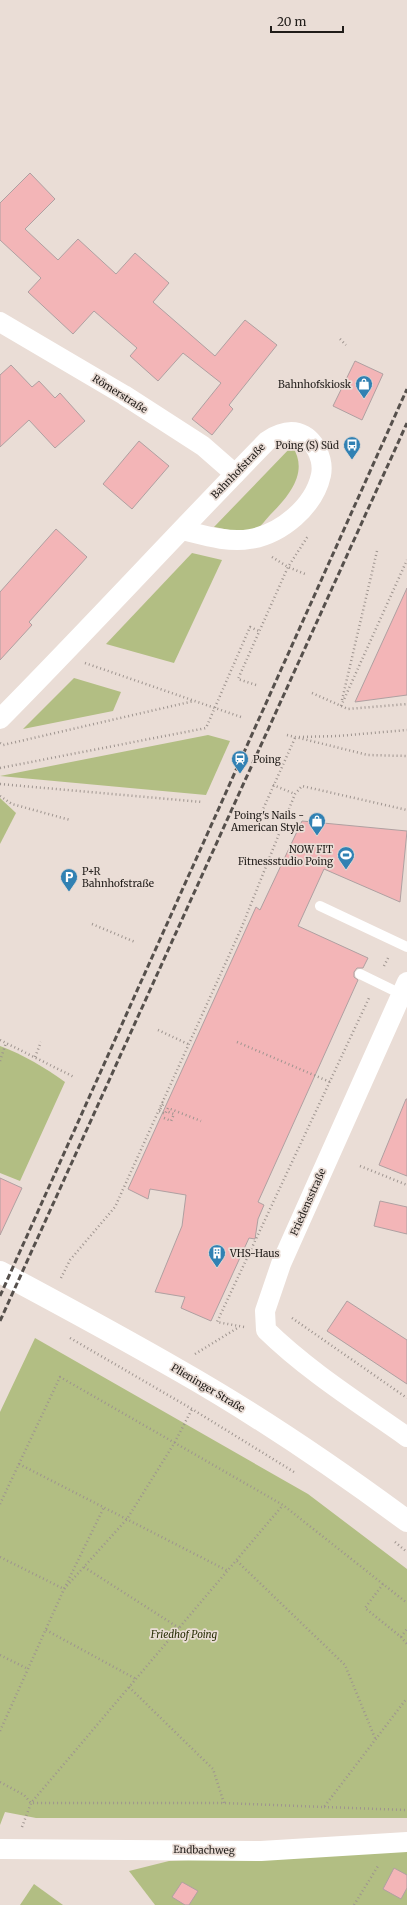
<svg xmlns="http://www.w3.org/2000/svg" width="407" height="1905" font-family="Merriweather,serif">
<style>
.green{fill:#b2be83}
.building{fill:#f3b5b7;stroke:#afa0a1}
.lines{fill:none;stroke-linecap:round;stroke-linejoin:round}
.path{stroke:#9e948f;stroke-width:2.5;stroke-dasharray:1 3;stroke-linecap:butt}
.service{stroke:#fff;stroke-width:10}
.minor{stroke:#fff;stroke-width:20}
.tertiary{stroke:#fff;stroke-width:22}
.rail{stroke:#56504c;stroke-width:3;stroke-dasharray:6 3;stroke-linecap:butt}
.labels{text-anchor:middle;dominant-baseline:central;stroke-width:3.5;stroke-linejoin:round;paint-order:stroke}
.poi-label{font-size:10px;fill:#201c19;stroke:#eaddd6;text-anchor:end}
.street-label{font-size:10px;fill:#201c19;stroke:#eaddd6}
.park-label{font-size:10px;font-style:italic;fill:#292f06;stroke:#eaddd6}
</style>
<rect width="100%" height="100%" fill="#eaddd6"/>
<g class="green">
<path d="M 292,446 C 310,472 288,497 270,515 C 266,519 262,526 257,528 C 245,535 227,529 214,527 Z"/>
<path d="M 192,553 L 222,560 L 174,663 L 106,644 Z"/>
<path d="M 74,678 L 121,692 L 113,711 L 23,729 Z"/>
<path d="M 208,735 L 230,741 L 206,795 L 0,776 Z"/>
<path d="M 0,798 L 16,813 L 0,844 Z"/>
<path d="M 0,1046 C 24,1055 44,1067 65,1082 L 20,1181 L 0,1173 Z"/>
<path d="M 35,1338 L 308,1494 L 407,1569 L 407,1818 L 36,1818 L 5,1812 L 0,1825 L 0,1412 Z"/>
<path d="M 407,1849 L 407,1905 L 155,1905 L 129,1871 L 169,1861 Z"/>
<path d="M 34,1884 L 63,1905 L 20,1905 Z"/>
</g>
<g class="building">
<path d="M 30,173 L 55,199 L 25,229 L 58,260 L 78,239 L 116,274 L 135,253 L 169,283 L 153,302 L 215,356 L 245,320 L 277,345 L 229,405 L 233,409 L 212,435 L 192,419 L 221,383 L 183,353 L 158,381 L 130,356 L 137,348 L 94,311 L 73,334 L 28,292 L 41,278 L 0,240 L 0,203 Z"/>
<path d="M 355,361 L 383,374 L 362,420 L 333,406 Z"/>
<path d="M 11,365 L 32,387 L 39,381 L 55,398 L 60,393 L 85,421 L 55,448 L 29,420 L 0,447 L 0,375 Z"/>
<path d="M 139,441 L 169,466 L 132,509 L 103,484 Z"/>
<path d="M 56,529 L 87,557 L 29,622 L 32,625 L 0,660 L 0,592 Z"/>
<path d="M 407,588 L 407,695 L 355,702 Z"/>
<path d="M 302,821 L 407,831 L 400,902 L 324,869 L 298,926 L 368,958 L 363,968 L 357,968 L 354,972 L 354,977 L 358,980 L 258,1202 L 264,1205 L 258,1219 L 255,1239 L 249,1238 L 211,1321 L 181,1308 L 185,1297 L 155,1292 L 182,1226 L 186,1195 L 150,1189 L 148,1199 L 128,1189 L 256,907 L 260,910 Z"/>
<path d="M 406,1099 L 407,1099 L 407,1176 L 379,1165 Z"/>
<path d="M 0,1178 L 22,1188 L 0,1235 Z"/>
<path d="M 380,1201 L 407,1207 L 407,1234 L 374,1226 Z"/>
<path d="M 347,1301 L 407,1340 L 407,1384 L 327,1331 Z"/>
<path d="M 394,1868 L 407,1875 L 407,1888 L 401,1899 L 383,1889 Z"/>
<path d="M 182,1882 L 198,1891 L 189,1905 L 185,1905 L 172,1897 Z"/>
</g>
<g class="lines">
<g class="path">
<path d="M 340,339 L 346,345"/>
<path d="M 272,557 L 288,567 L 305,574"/>
<path d="M 85,663 L 241,717"/>
<path d="M 256,685 L 238,679 L 288,567 L 308,536"/>
<path d="M 312,693 L 348,709 L 407,704"/>
<path d="M 342,700 L 377,551"/>
<path d="M 341,706 L 407,560"/>
<path d="M 287,735 L 368,755 L 407,756"/>
<path d="M 299,737 L 338,736 L 407,730"/>
<path d="M 0,743 L 3,745 L 194,701"/>
<path d="M 0,768 L 206,728 L 250,627 L 259,631"/>
<path d="M 0,784 L 202,802"/>
<path d="M 273,785 L 295,794"/>
<path d="M 0,796 L 12,804 L 70,820"/>
<path d="M 253,813 L 260,816 L 295,738"/>
<path d="M 92,924 L 135,942"/>
<path d="M 384,966 L 389,956"/>
<path d="M 158,1030 L 188,1044"/>
<path d="M 0,1040 L 74,1077"/>
<path d="M 237,1042 L 330,1082"/>
<path d="M 35,1057 L 41,1042"/>
<path d="M 0,1061 L 6,1043"/>
<path d="M 162,1102 L 164,1103 L 159,1111 L 165,1114 L 168,1108 L 201,1121"/>
<path d="M 164,1118 L 171,1121 L 174,1114 L 166,1111"/>
<path d="M 360,1166 L 407,1185"/>
<path d="M 61,1278 L 70,1260 L 115,1207 L 241,929 L 295,794 L 302,786 L 407,810"/>
<path d="M 292,1318 L 407,1398"/>
<path d="M 244,1327 L 217,1322 L 369,998"/>
<path d="M 70,1338 L 192,1409 L 294,1472"/>
<path d="M 195,1354 L 239,1327"/>
<path d="M 19,1464 L 228,1571"/>
<path d="M 0,1504 L 60,1377 L 283,1505 L 407,1603"/>
<path d="M 395,1542 L 407,1552"/>
<path d="M 0,1557 L 64,1589 L 104,1507"/>
<path d="M 237,1561 L 345,1665 L 375,1738"/>
<path d="M 84,1567 L 179,1628"/>
<path d="M 383,1584 L 365,1608 L 401,1637 L 407,1644"/>
<path d="M 46,1630 L 136,1679"/>
<path d="M 401,1637 L 407,1629"/>
<path d="M 0,1655 L 28,1669"/>
<path d="M 129,1687 L 213,1769 L 224,1803"/>
<path d="M 0,1731 L 64,1589 L 127,1519 L 175,1442 L 192,1409"/>
<path d="M 0,1782 L 24,1795 L 31,1803 L 224,1803 L 324,1807 L 407,1698"/>
<path d="M 324,1807 L 407,1810"/>
<path d="M 22,1827 L 31,1803 L 283,1505"/>
<path d="M 354,1905 L 378,1866"/>
</g>
<g class="service">
<path d="M 320,906 L 407,947"/>
<path d="M 360,974 L 401,994"/>
</g>
<g class="minor">
<path d="M 0,322 L 124,395 L 203,446 L 235,474"/>
<path d="M 0,719 C 90,628 177,533 267,441 C 276,435 287,430 298,433 C 315,438 324,460 321,475 C 314,507 281,534 250,539 C 228,543 203,535 182,530"/>
<path d="M 407,982 L 281,1264 L 265,1311 L 266,1330 C 308,1371 359,1403 407,1437"/>
<path d="M 0,1849 L 261,1851 L 407,1842"/>
</g>
<path class="tertiary" d="M 0,1272 C 60,1304 121,1337 180,1371 C 259,1416 334,1467 407,1521"/>
<g class="rail">
<path d="M 0,1296 L 407,389"/>
<path d="M 0,1321 L 407,423"/>
</g>
</g>
<defs>
<g id="shop-pin" transform="scale(0.9)"><path d="M0 17L-7.5 6A9.5 9.5 0 1 1 7.5 6Z" fill="#3181b3" stroke="#eaddd6"/><path d="M-5-2.5h2.3a2.7 3.5 0 0 1 5.4 0H5L5.5 6h-11ZM-1.5-2.5h3a1.5 2.3 0 0 0-3 0Z" fill="#fff"/></g>
<g id="bus-pin" transform="scale(0.9)"><path d="M0 17L-7.5 6A9.5 9.5 0 1 1 7.5 6Z" fill="#3181b3" stroke="#eaddd6"/><path d="M-5-6H5V4H4V6H2V4H-2V6H-4V4H-5ZM-3.5-4V0h7V-4ZM-3.5 1.2v1.5H-2V1.2ZM2 1.2v1.5H3.5V1.2Z" fill="#fff"/></g>
<g id="station-pin" transform="scale(0.9)"><path d="M0 17L-7.5 6A9.5 9.5 0 1 1 7.5 6Z" fill="#3181b3" stroke="#eaddd6"/><path d="M-3-6H3Q5-6 5-4V2Q5 4 3 4L4.5 6H3L1.5 4h-3L-3 6H-4.5L-3 4Q-5 4-5 2V-4Q-5-6-3-6ZM-3.5-4v3h7v-3ZM-3.5 1v1.5H-2V1ZM2 1v1.5H3.5V1Z" fill="#fff"/></g>
<g id="stadium-pin" transform="scale(0.9)"><path d="M0 17L-7.5 6A9.5 9.5 0 1 1 7.5 6Z" fill="#3181b3" stroke="#eaddd6"/><path d="M0-5a6.5 5 0 1 0 0 10a6.5 5 0 1 0 0-10ZM-3.5-1.8h7v3.6h-7Z" fill="#fff"/></g>
<g id="parking-pin" transform="scale(0.9)"><path d="M0 17L-7.5 6A9.5 9.5 0 1 1 7.5 6Z" fill="#3181b3" stroke="#eaddd6"/><path d="M-3.5-5.5H1a3.5 3.5 0 0 1 0 7H-1V5.5H-3.5ZM-1-3.4V-.6H.8a1.4 1.4 0 0 0 0-2.8Z" fill="#fff"/></g>
<g id="building-pin" transform="scale(0.9)"><path d="M0 17L-7.5 6A9.5 9.5 0 1 1 7.5 6Z" fill="#3181b3" stroke="#eaddd6"/><path d="M-4-6H4V6H1V3H-1V6H-4ZM-2.5-4.3h1.7v1.8h-1.7ZM.8-4.3h1.7v1.8H.8ZM-2.5-1h1.7V.8h-1.7ZM.8-1h1.7V.8H.8Z" fill="#fff"/></g>
</defs>
<g fill-rule="evenodd">
<use href="#shop-pin" x="364" y="384"/>
<use href="#bus-pin" x="352" y="445"/>
<use href="#station-pin" x="240" y="759"/>
<use href="#shop-pin" x="317" y="821"/>
<use href="#stadium-pin" x="346" y="855"/>
<use href="#parking-pin" x="69" y="877"/>
<use href="#building-pin" x="217" y="1253"/>
</g>
<g class="labels">
<g class="poi-label">
<text x="351" y="384">Bahnhofskiosk</text>
<text x="339" y="445">Poing (S) Süd</text>
<text x="253" y="759" text-anchor="start">Poing</text>
<text x="304" y="815">Poing's Nails -<tspan x="304" dy="12">American Style</tspan></text>
<text x="333" y="849">NOW FIT<tspan x="333" dy="12">Fitnessstudio Poing</tspan></text>
<text x="82" y="871" text-anchor="start">P+R<tspan x="82" dy="12">Bahnhofstraße</tspan></text>
<text x="230" y="1253" text-anchor="start">VHS-Haus</text>
</g>
<g class="street-label">
<text transform="translate(120 394) rotate(32)">Römerstraße</text>
<text transform="translate(238 471) rotate(-46)">Bahnhofstraße</text>
<text transform="translate(308 1202) rotate(-66)">Friedensstraße</text>
<text transform="translate(208 1388) rotate(31)">Plieninger Straße</text>
<text transform="translate(204 1850) rotate(1)">Endbachweg</text>
</g>
<g class="park-label">
<text x="184" y="1634">Friedhof Poing</text>
</g>
</g>
<path d="M271 26v6h72v-6" fill="none" stroke="#201c19" stroke-width="2"/>
<text x="277" y="26" font-size="12" fill="#201c19" stroke="#eaddd6" stroke-width="3" paint-order="stroke">20 m</text>
</svg>
